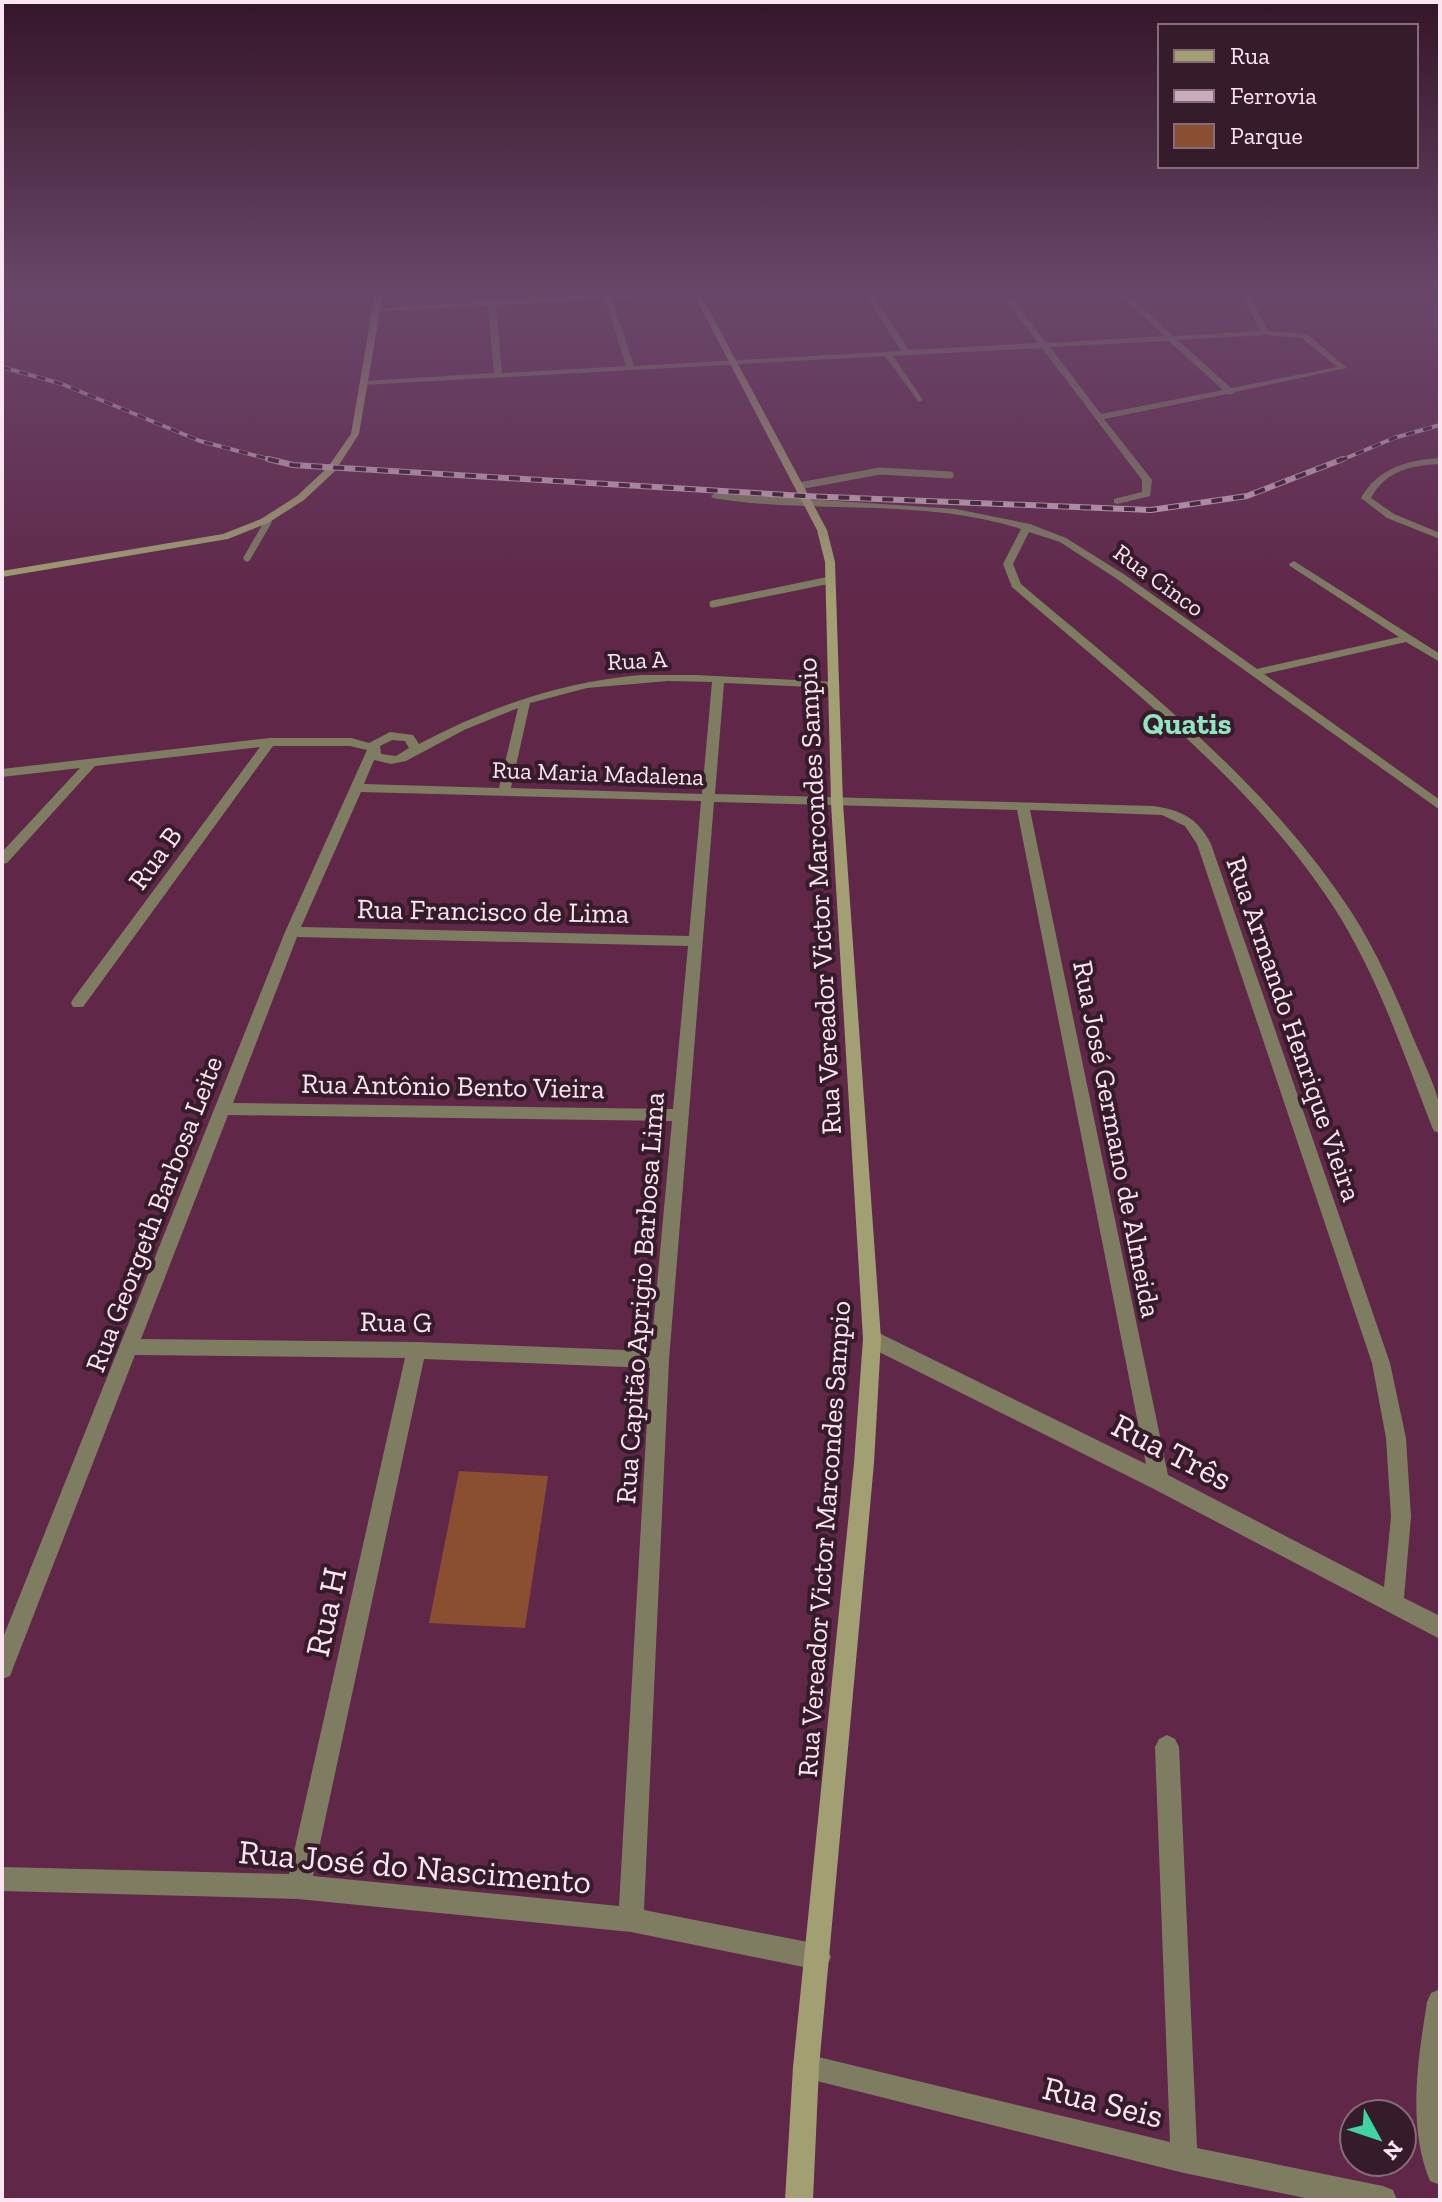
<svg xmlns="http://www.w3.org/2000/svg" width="1442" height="2202" font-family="'Zilla Slab',serif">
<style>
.green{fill:#8a4e30}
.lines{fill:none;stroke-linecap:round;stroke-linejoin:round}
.lane{stroke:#7e7d61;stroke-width:7}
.street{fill:#7e7d61;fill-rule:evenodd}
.secondary{fill:#a2a072;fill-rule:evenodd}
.rail-far1-casing{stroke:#cbaabc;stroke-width:4}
.rail-casing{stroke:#cbaabc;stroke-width:6}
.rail-far1{stroke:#361c2a;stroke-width:3;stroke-dasharray:9;stroke-linecap:butt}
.rail{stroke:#361c2a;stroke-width:4;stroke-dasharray:11;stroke-linecap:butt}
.labels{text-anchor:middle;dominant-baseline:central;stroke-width:8;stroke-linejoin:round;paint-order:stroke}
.far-street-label{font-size:24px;fill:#fbe5f0;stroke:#361c2a}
.street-label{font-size:28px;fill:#fbe5f0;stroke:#361c2a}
.far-district-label{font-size:30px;font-weight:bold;fill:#8ee6c2;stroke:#361c2a}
.near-street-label{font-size:34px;fill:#fbe5f0;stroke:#361c2a}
</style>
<rect width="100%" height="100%" fill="#602749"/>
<path class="green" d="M 459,1471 L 548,1476 L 525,1628 L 429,1623 Z"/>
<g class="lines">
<g class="lane">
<path d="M 799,486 L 880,471 L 950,475"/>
<path d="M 247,558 L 268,522"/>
<path d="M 713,604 L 830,580"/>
</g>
<g class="street">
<path d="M 488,293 L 494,293 L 495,301 L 603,295 L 603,293 L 610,295 L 691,293 L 612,299 L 634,366 L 901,351 L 865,293 L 871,293 L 909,350 L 1038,343 L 1001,293 L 1008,293 L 1046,343 L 1165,336 L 1119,293 L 1126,293 L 1173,336 L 1260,331 L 1242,293 L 1249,293 L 1268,331 L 1307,334 L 1347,368 L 1235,392 L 1231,395 L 1227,394 L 1104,419 L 1152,480 L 1150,496 L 1117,504 L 1114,503 L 1114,499 L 1142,492 L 1142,480 L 1042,348 L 893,356 L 923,400 L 919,402 L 885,356 L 363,385 L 366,381 L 494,373 L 488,306 L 379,311 L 375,309 L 488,301 ZM 605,299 L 626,366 L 502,373 L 496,305 ZM 1265,335 L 1302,338 L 1337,367 L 1231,388 L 1178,340 ZM 1169,341 L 1223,390 L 1101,414 L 1050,347 Z"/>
<path d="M 1440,458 L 1440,464 C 1412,465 1385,471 1371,498 L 1394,514 L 1440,533 L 1440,539 L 1387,518 L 1361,498 C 1378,468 1407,460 1440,458 Z"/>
<path d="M 716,493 L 956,509 L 1030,524 L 1066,538 L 1125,575 L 1257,669 L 1399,637 L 1290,566 L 1289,564 L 1294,561 L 1440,654 L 1440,662 L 1406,642 L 1264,674 L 1440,800 L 1440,810 L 1117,579 L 1060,542 L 1029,532 L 1013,564 L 1021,584 C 1135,681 1259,775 1344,901 C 1371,940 1392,986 1410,1030 C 1418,1051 1438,1089 1440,1109 C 1441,1117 1440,1125 1440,1133 L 1434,1131 L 1432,1127 C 1403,1052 1377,974 1333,906 C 1252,781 1124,684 1012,587 L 1003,564 L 1021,529 C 923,497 813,515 713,498 L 711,496 Z"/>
<path d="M 641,675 L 696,675 L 834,682 L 840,685 L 834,688 L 724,683 L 715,794 L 1153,806 C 1181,810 1198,818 1211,844 L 1390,1363 L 1406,1438 L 1411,1517 L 1404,1598 L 1440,1616 L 1440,1639 L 1152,1488 L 865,1345 L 863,1339 L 865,1333 L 872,1331 L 879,1333 L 1146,1464 L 1017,810 L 714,802 L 669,1360 L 644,1910 L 818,1944 L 827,1948 L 831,1957 L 827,1966 L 818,1970 L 631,1932 L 298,1899 L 2,1891 L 2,1867 L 289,1874 L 405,1358 L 135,1355 L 13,1668 L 10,1676 L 2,1679 L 2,1640 L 285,932 L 367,750 L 350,746 L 273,746 L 83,1007 L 73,1007 L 71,1003 L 73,999 L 260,747 L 95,766 L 7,863 L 2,864 L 2,852 L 80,768 L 2,777 L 2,769 L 270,738 L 351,738 L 369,743 L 390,732 L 413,735 L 419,744 C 489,707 561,682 641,675 ZM 668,681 L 712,682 L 702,794 L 511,788 L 530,703 L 587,688 ZM 518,708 L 499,788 L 364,784 L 374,760 L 391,764 L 406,761 L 464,730 ZM 392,740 L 405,741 L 409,748 L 396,756 L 381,754 L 380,746 ZM 361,792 L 701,801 L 689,936 L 301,927 ZM 1030,810 L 1162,815 L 1185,826 L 1197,844 L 1372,1363 L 1386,1438 L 1391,1517 L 1384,1587 L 1168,1475 ZM 297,937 L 688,946 L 673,1109 L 233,1103 ZM 228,1115 L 672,1121 L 651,1351 L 416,1342 L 141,1339 ZM 424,1359 L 650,1368 L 619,1906 L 313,1876 Z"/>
<path d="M 1167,1735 L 1175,1739 L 1179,1747 L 1197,2148 L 1383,2186 L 1393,2190 L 1397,2200 L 1315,2200 L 1184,2173 L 797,2076 L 793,2067 L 797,2058 L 806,2054 L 1170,2142 L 1155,1747 L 1159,1739 Z"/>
<path d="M 1440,1989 L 1440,2185 L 1430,2181 C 1407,2126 1418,2059 1427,2002 L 1431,1993 Z"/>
</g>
<g class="secondary">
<path d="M 375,293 L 383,293 L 359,434 L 335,471 L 304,500 L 268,523 L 228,539 L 2,577 L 2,571 L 223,534 L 261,519 L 297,496 L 328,467 L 351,434 Z"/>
<path d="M 693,293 L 700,293 L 827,530 L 835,562 L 843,803 L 881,1339 L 874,1463 L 819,2067 L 813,2200 L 785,2200 L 793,2067 L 854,1463 L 863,1339 L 831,803 L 825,562 L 817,530 Z"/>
</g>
<g class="rail-far1-casing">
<g id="rail-far1">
<path d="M 2,367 L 62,384 L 200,441 L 276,461"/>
<path d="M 1339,461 L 1394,438 L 1440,425"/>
</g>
</g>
<g class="rail-casing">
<path id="rail" d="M 268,459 L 293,465 L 804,496 L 1151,510 L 1247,496 L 1343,459"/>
</g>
<use href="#rail-far1" class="rail-far1"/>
<use href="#rail" class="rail"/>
</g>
<linearGradient id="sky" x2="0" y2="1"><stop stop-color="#351528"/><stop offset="0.49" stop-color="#69476a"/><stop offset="1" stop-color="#69476a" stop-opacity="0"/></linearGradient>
<rect width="1442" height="601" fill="url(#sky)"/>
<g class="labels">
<g class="far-street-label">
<text transform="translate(1159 580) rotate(36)">Rua Cinco</text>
<text transform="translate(637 660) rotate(-3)">Rua A</text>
<text transform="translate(598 773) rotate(2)">Rua Maria Madalena</text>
</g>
<g class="street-label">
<text transform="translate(155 858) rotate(-54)">Rua B</text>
<text transform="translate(819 896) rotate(-93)">Rua Vereador Victor Marcondes Sampio</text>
<text transform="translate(493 911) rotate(1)">Rua Francisco de Lima</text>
<text transform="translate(1294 1029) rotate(71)">Rua Armando Henrique Vieira</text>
<text transform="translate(453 1086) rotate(1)">Rua Antônio Bento Vieira</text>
<text transform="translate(1117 1139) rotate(79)">Rua José Germano de Almeida</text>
<text transform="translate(154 1214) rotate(-69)">Rua Georgeth Barbosa Leite</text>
<text transform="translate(640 1298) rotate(-86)">Rua Capitão Aprigio Barbosa Lima</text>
<text transform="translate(396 1322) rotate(1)">Rua G</text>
<text transform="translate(824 1539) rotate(-86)">Rua Vereador Victor Marcondes Sampio</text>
</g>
<g class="far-district-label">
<text x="1187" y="724">Quatis</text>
</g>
<g class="near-street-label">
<text transform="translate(1172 1452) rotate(27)">Rua Três</text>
<text transform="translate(326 1612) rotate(-78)">Rua H</text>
<text transform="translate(415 1867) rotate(5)">Rua José do Nascimento</text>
<text transform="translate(1103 2102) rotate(14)">Rua Seis</text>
</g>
</g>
<rect width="1442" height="2202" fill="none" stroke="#fbe5f0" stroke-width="8"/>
<rect x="1158" y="24" width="260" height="144" fill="#361c2a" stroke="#856c79" stroke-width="2"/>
<rect x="1174" y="50" width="40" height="12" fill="#a2a072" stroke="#856c79" stroke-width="2"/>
<text x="1230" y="64" font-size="24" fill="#fbe5f0">Rua</text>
<rect x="1174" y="90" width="40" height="12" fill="#cbaabc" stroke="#856c79" stroke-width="2"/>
<text x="1230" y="104" font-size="24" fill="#fbe5f0">Ferrovia</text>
<rect x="1174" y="124" width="40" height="24" fill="#8a4e30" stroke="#856c79" stroke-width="2"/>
<text x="1230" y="144" font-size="24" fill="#fbe5f0">Parque</text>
<g transform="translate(1378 2138) rotate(130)"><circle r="38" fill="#361c2a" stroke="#856c79" stroke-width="2"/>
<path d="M0-6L14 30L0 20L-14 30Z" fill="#3fd4a2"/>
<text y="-12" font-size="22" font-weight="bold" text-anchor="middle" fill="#fbe5f0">N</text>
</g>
</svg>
